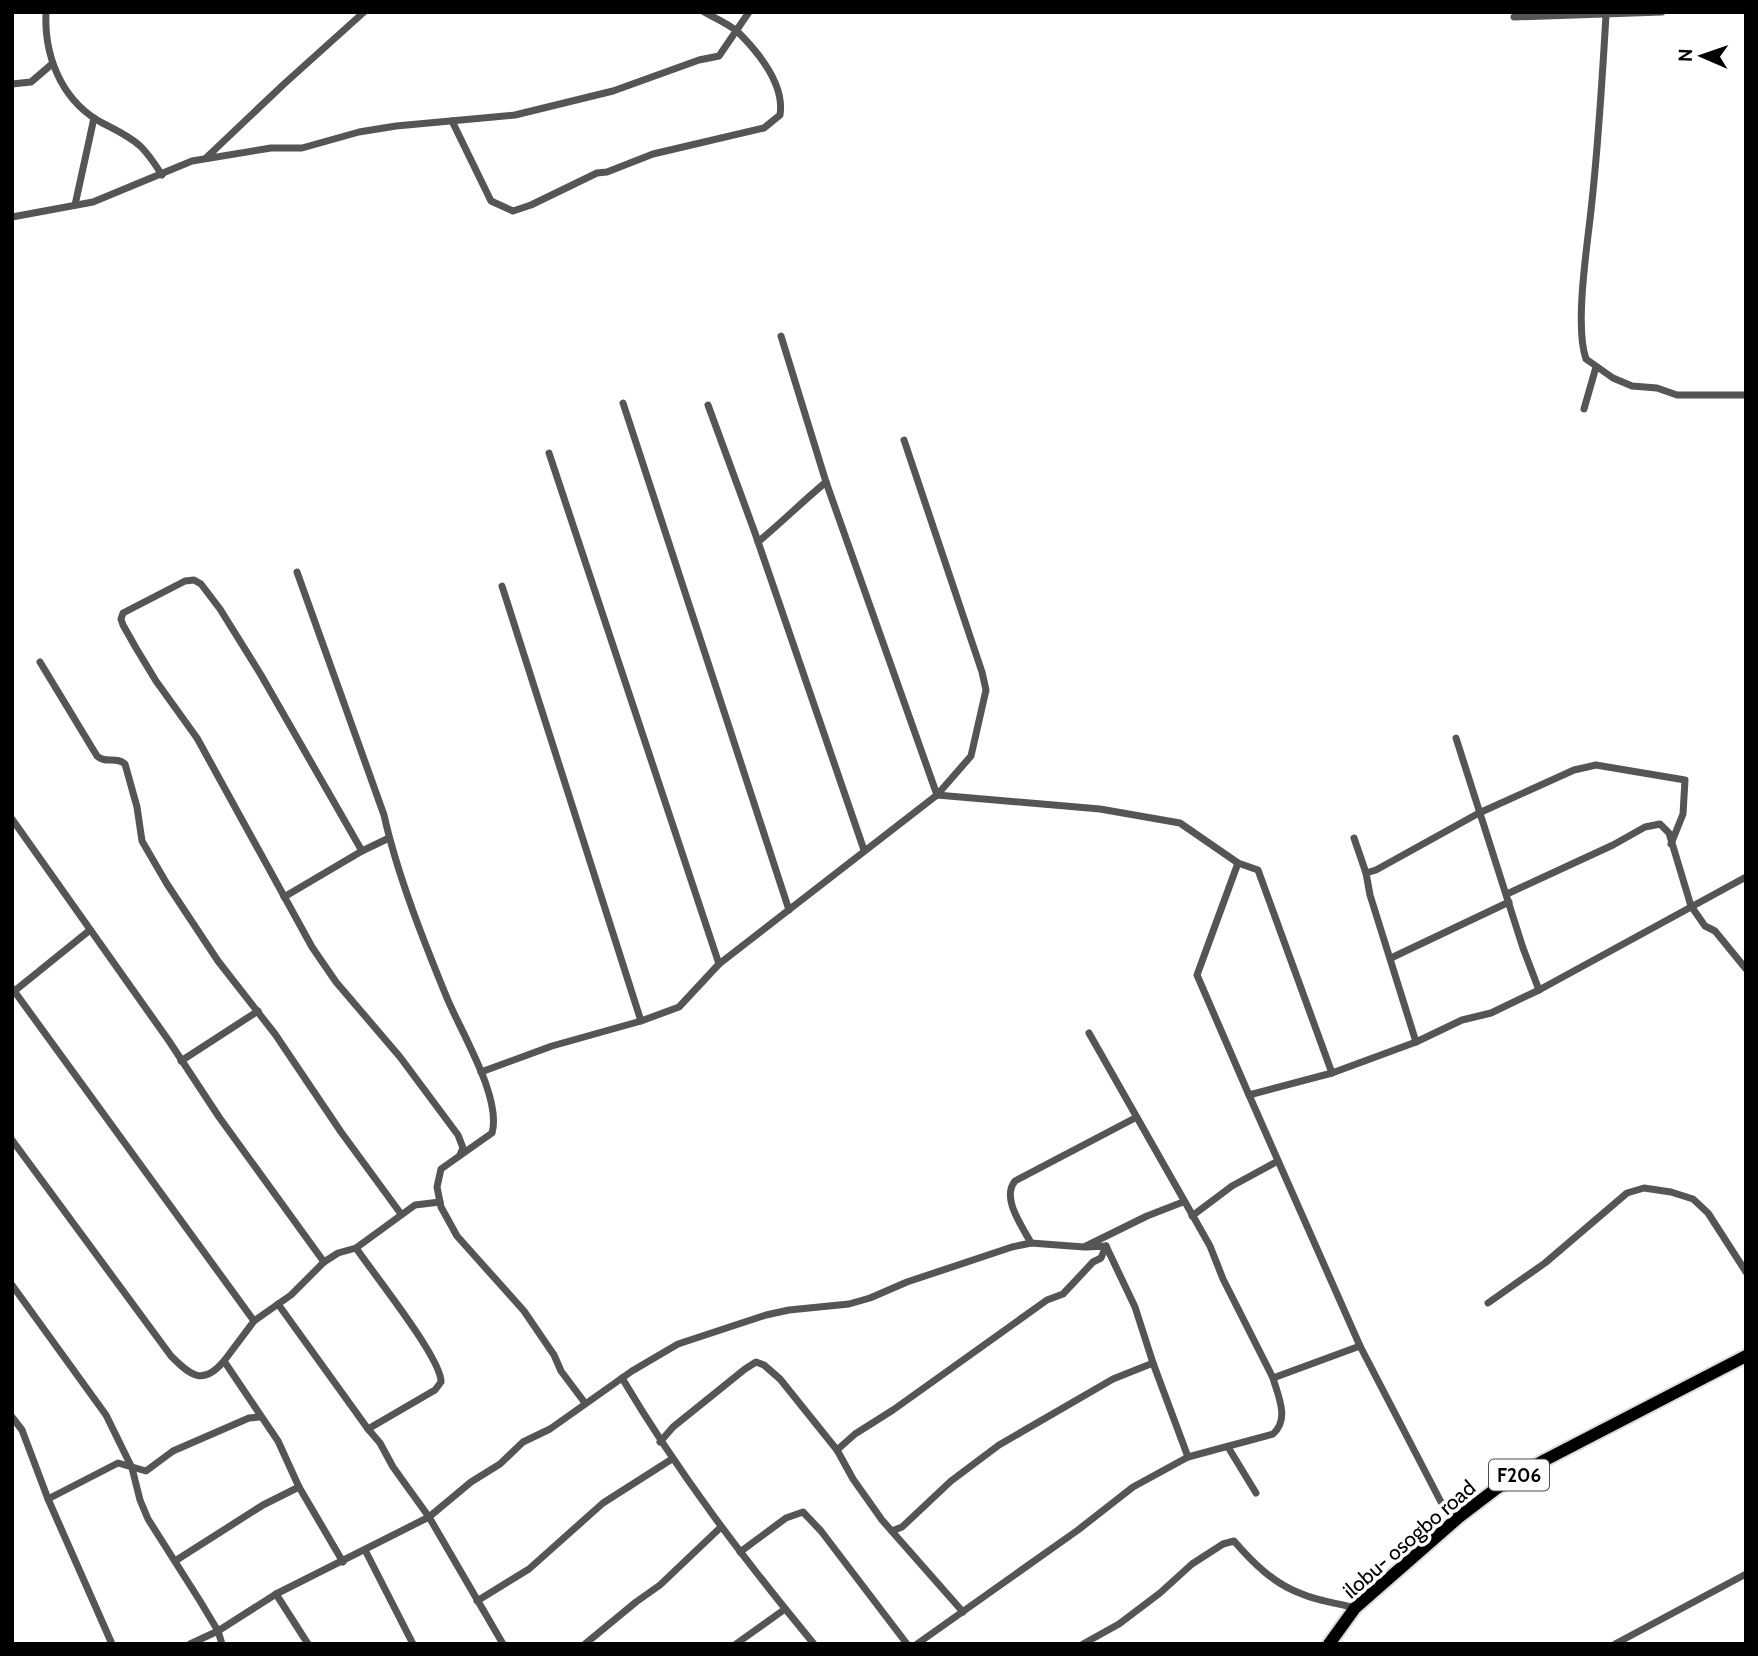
<svg xmlns="http://www.w3.org/2000/svg" width="1758" height="1656" font-family="Cabin,sans-serif">
<style>
.lines{fill:none;stroke-linecap:round;stroke-linejoin:round}
.primary-casing{stroke:#dbdbdb;stroke-width:16}
.minor{stroke:#555;stroke-width:7}
.primary{stroke:#000;stroke-width:12}
.labels{text-anchor:middle;dominant-baseline:central;stroke-width:7;stroke-linejoin:round;paint-order:stroke}
.shield{fill:#fff;stroke:#4c4c4c;stroke-width:2}
.shield-label{font-size:19px;font-weight:bold;fill:#000}
.street-label{font-size:21px;fill:#000;stroke:#fff}
</style>
<rect width="100%" height="100%" fill="#fff"/>
<g class="lines">
<g class="primary-casing">
<path id="primary" d="M 1329,1644 L 1355,1608 L 1459,1517 L 1497,1488 L 1545,1460 L 1746,1356"/>
</g>
<g class="minor">
<path d="M 46,12 C 44,54 60,97 97,120 C 111,128 126,134 139,145 C 148,153 155,164 162,175"/>
<path d="M 1606,15 C 1602,84 1598,152 1590,219 C 1586,254 1575,328 1586,359 L 1613,378 L 1632,386 L 1657,388 L 1677,395 L 1746,395"/>
<path d="M 1514,17 L 1662,12"/>
<path d="M 12,84 L 31,82 L 52,64"/>
<path d="M 452,121 L 491,201 L 513,211 L 531,205 L 597,173 L 607,172 L 653,154 L 764,128 L 780,115 C 785,84 759,53 738,32 C 729,24 715,18 704,12"/>
<path d="M 207,157 L 284,84 L 364,12"/>
<path d="M 75,205 L 94,118"/>
<path d="M 12,217 L 93,202 L 192,161 L 271,148 L 302,148 L 359,132 L 396,126 L 515,115 L 613,91 L 699,60 L 719,56 L 749,12"/>
<path d="M 781,336 L 826,482 L 937,795"/>
<path d="M 623,403 L 789,910"/>
<path d="M 708,405 L 755,533 L 864,850"/>
<path d="M 1584,409 L 1596,367"/>
<path d="M 549,453 L 719,964"/>
<path d="M 758,542 C 782,522 802,502 826,482"/>
<path d="M 297,572 L 384,815 C 397,874 424,942 447,998 C 461,1032 502,1098 492,1133 L 441,1169 L 437,1187 L 441,1207 L 457,1236 L 524,1311 L 554,1355 L 561,1371 L 585,1403"/>
<path d="M 502,586 L 641,1021"/>
<path d="M 40,662 L 97,756 C 105,764 116,756 125,764 L 137,807 L 142,841 L 167,884 L 218,961 L 275,1034 L 341,1132 L 401,1214"/>
<path d="M 1456,738 L 1523,948 L 1539,990"/>
<path d="M 937,795 L 1100,809 L 1180,823 L 1238,863 L 1258,870 L 1332,1073"/>
<path d="M 12,819 L 169,1041 L 219,1117 L 324,1262"/>
<path d="M 1354,838 L 1366,873"/>
<path d="M 362,851 L 261,675 L 220,609 L 201,584 L 194,580 L 185,581 L 123,613 L 121,619 L 123,625 L 136,648 L 156,681 L 197,738 L 312,947 L 336,982 L 400,1057 L 458,1135 L 463,1148 L 460,1155"/>
<path d="M 1238,863 L 1197,975 L 1249,1095"/>
<path d="M 1507,894 L 1613,845 L 1645,827 L 1660,824 L 1669,833 L 1691,906 L 1705,926 L 1715,931 L 1746,969"/>
<path d="M 284,897 L 362,851 L 389,838"/>
<path d="M 1391,958 L 1509,902"/>
<path d="M 12,988 L 254,1321"/>
<path d="M 12,993 L 90,930"/>
<path d="M 1089,1033 L 1210,1246 L 1223,1279 L 1273,1378"/>
<path d="M 1416,1042 L 1370,895 L 1366,873 L 1376,870 L 1479,813 L 1574,770 L 1596,765 L 1685,780 L 1683,814 L 1671,844"/>
<path d="M 181,1061 L 258,1011"/>
<path d="M 481,1072 L 552,1046 L 641,1021 L 679,1007 L 719,964 L 937,795 L 971,756 L 986,690 L 982,672 L 904,440"/>
<path d="M 12,1140 L 171,1356 C 191,1376 203,1386 224,1361"/>
<path d="M 440,1202 L 415,1205 L 356,1248 C 373,1273 442,1359 441,1382 L 435,1390 L 368,1429 L 380,1443 L 393,1467 L 429,1517 L 503,1644"/>
<path d="M 1192,1216 L 1232,1186 L 1278,1161"/>
<path d="M 1031,1243 C 1022,1226 1001,1198 1015,1181 L 1135,1118"/>
<path d="M 1106,1246 L 1135,1307 L 1153,1363 L 1188,1457"/>
<path d="M 12,1285 L 106,1415 L 132,1468 L 140,1500 L 148,1519 L 200,1601 L 218,1631 L 222,1644"/>
<path d="M 1488,1303 L 1545,1263 L 1627,1193 L 1644,1188 L 1671,1192 L 1693,1199 L 1708,1213 L 1746,1272"/>
<path d="M 278,1304 L 368,1429"/>
<path d="M 622,1378 C 679,1474 743,1558 814,1644"/>
<path d="M 12,1417 L 22,1430 L 48,1499 L 112,1644"/>
<path d="M 660,1442 L 673,1427 L 745,1369 L 756,1362 L 764,1365 L 780,1379 L 837,1450 L 853,1479 L 882,1520 L 963,1612"/>
<path d="M 1228,1447 L 1256,1493"/>
<path d="M 837,1450 L 855,1434 L 893,1410 L 1047,1300 L 1063,1294 L 1093,1262 L 1101,1258 L 1106,1246 L 1087,1247"/>
<path d="M 48,1499 L 118,1463 L 146,1471 L 173,1451 L 249,1418 L 260,1417"/>
<path d="M 1459,1517 L 1441,1502 L 1360,1346 L 1249,1095 L 1332,1073 L 1416,1042 L 1462,1020 L 1491,1013 L 1539,990 L 1746,877"/>
<path d="M 892,1531 L 902,1527 L 951,1481 L 999,1445 L 1113,1379 L 1153,1363"/>
<path d="M 365,1550 L 413,1644"/>
<path d="M 740,1552 L 786,1518 L 803,1512 L 821,1531 L 907,1644"/>
<path d="M 175,1561 L 263,1505 L 299,1487"/>
<path d="M 343,1562 L 299,1487 L 278,1441 L 224,1361 L 254,1321 L 291,1295 L 324,1262 L 338,1253 L 356,1248"/>
<path d="M 276,1594 L 308,1644"/>
<path d="M 477,1601 L 529,1569 L 603,1503 L 672,1459"/>
<path d="M 190,1644 L 218,1631 L 276,1594 L 429,1517 L 471,1482 L 500,1464 L 523,1442 L 550,1429 L 632,1371 L 678,1344 L 766,1315 L 789,1310 L 849,1304 L 870,1298 L 907,1282 L 1012,1247 L 1031,1243 L 1084,1247 L 1147,1216 L 1183,1202"/>
<path d="M 585,1644 L 636,1602 L 660,1585 L 721,1527"/>
<path d="M 736,1644 L 785,1609"/>
<path d="M 917,1644 L 1078,1530 L 1133,1487 L 1188,1457 L 1273,1434 C 1290,1419 1278,1396 1273,1378 L 1360,1346"/>
<path d="M 1083,1644 L 1119,1624 L 1160,1593 L 1192,1564 L 1223,1544 L 1234,1541 C 1253,1563 1274,1584 1302,1594 C 1318,1601 1337,1603 1355,1608"/>
<path d="M 1615,1644 L 1746,1574"/>
</g>
<use href="#primary" class="primary"/>
</g>
<g class="labels">
<rect class="shield" x="1489" y="1459.5" width="60" height="31" rx="5"/>
<g class="shield-label">
<text x="1519" y="1475">F206</text>
</g>
<g class="street-label">
<text transform="translate(1409 1539) rotate(-41)">ilobu- osogbo road</text>
</g>
</g>
<rect width="1758" height="1656" fill="none" stroke="#000000" stroke-width="28"/>
<g transform="translate(1702 56) rotate(272)" stroke="#ffffff" stroke-width="5" paint-order="stroke">
<path d="M0-5L12 26L0 18L-12 26Z" fill="#000000"/>
<text y="-10" font-size="19" font-weight="bold" text-anchor="middle" fill="#000000">N</text>
</g>
</svg>
